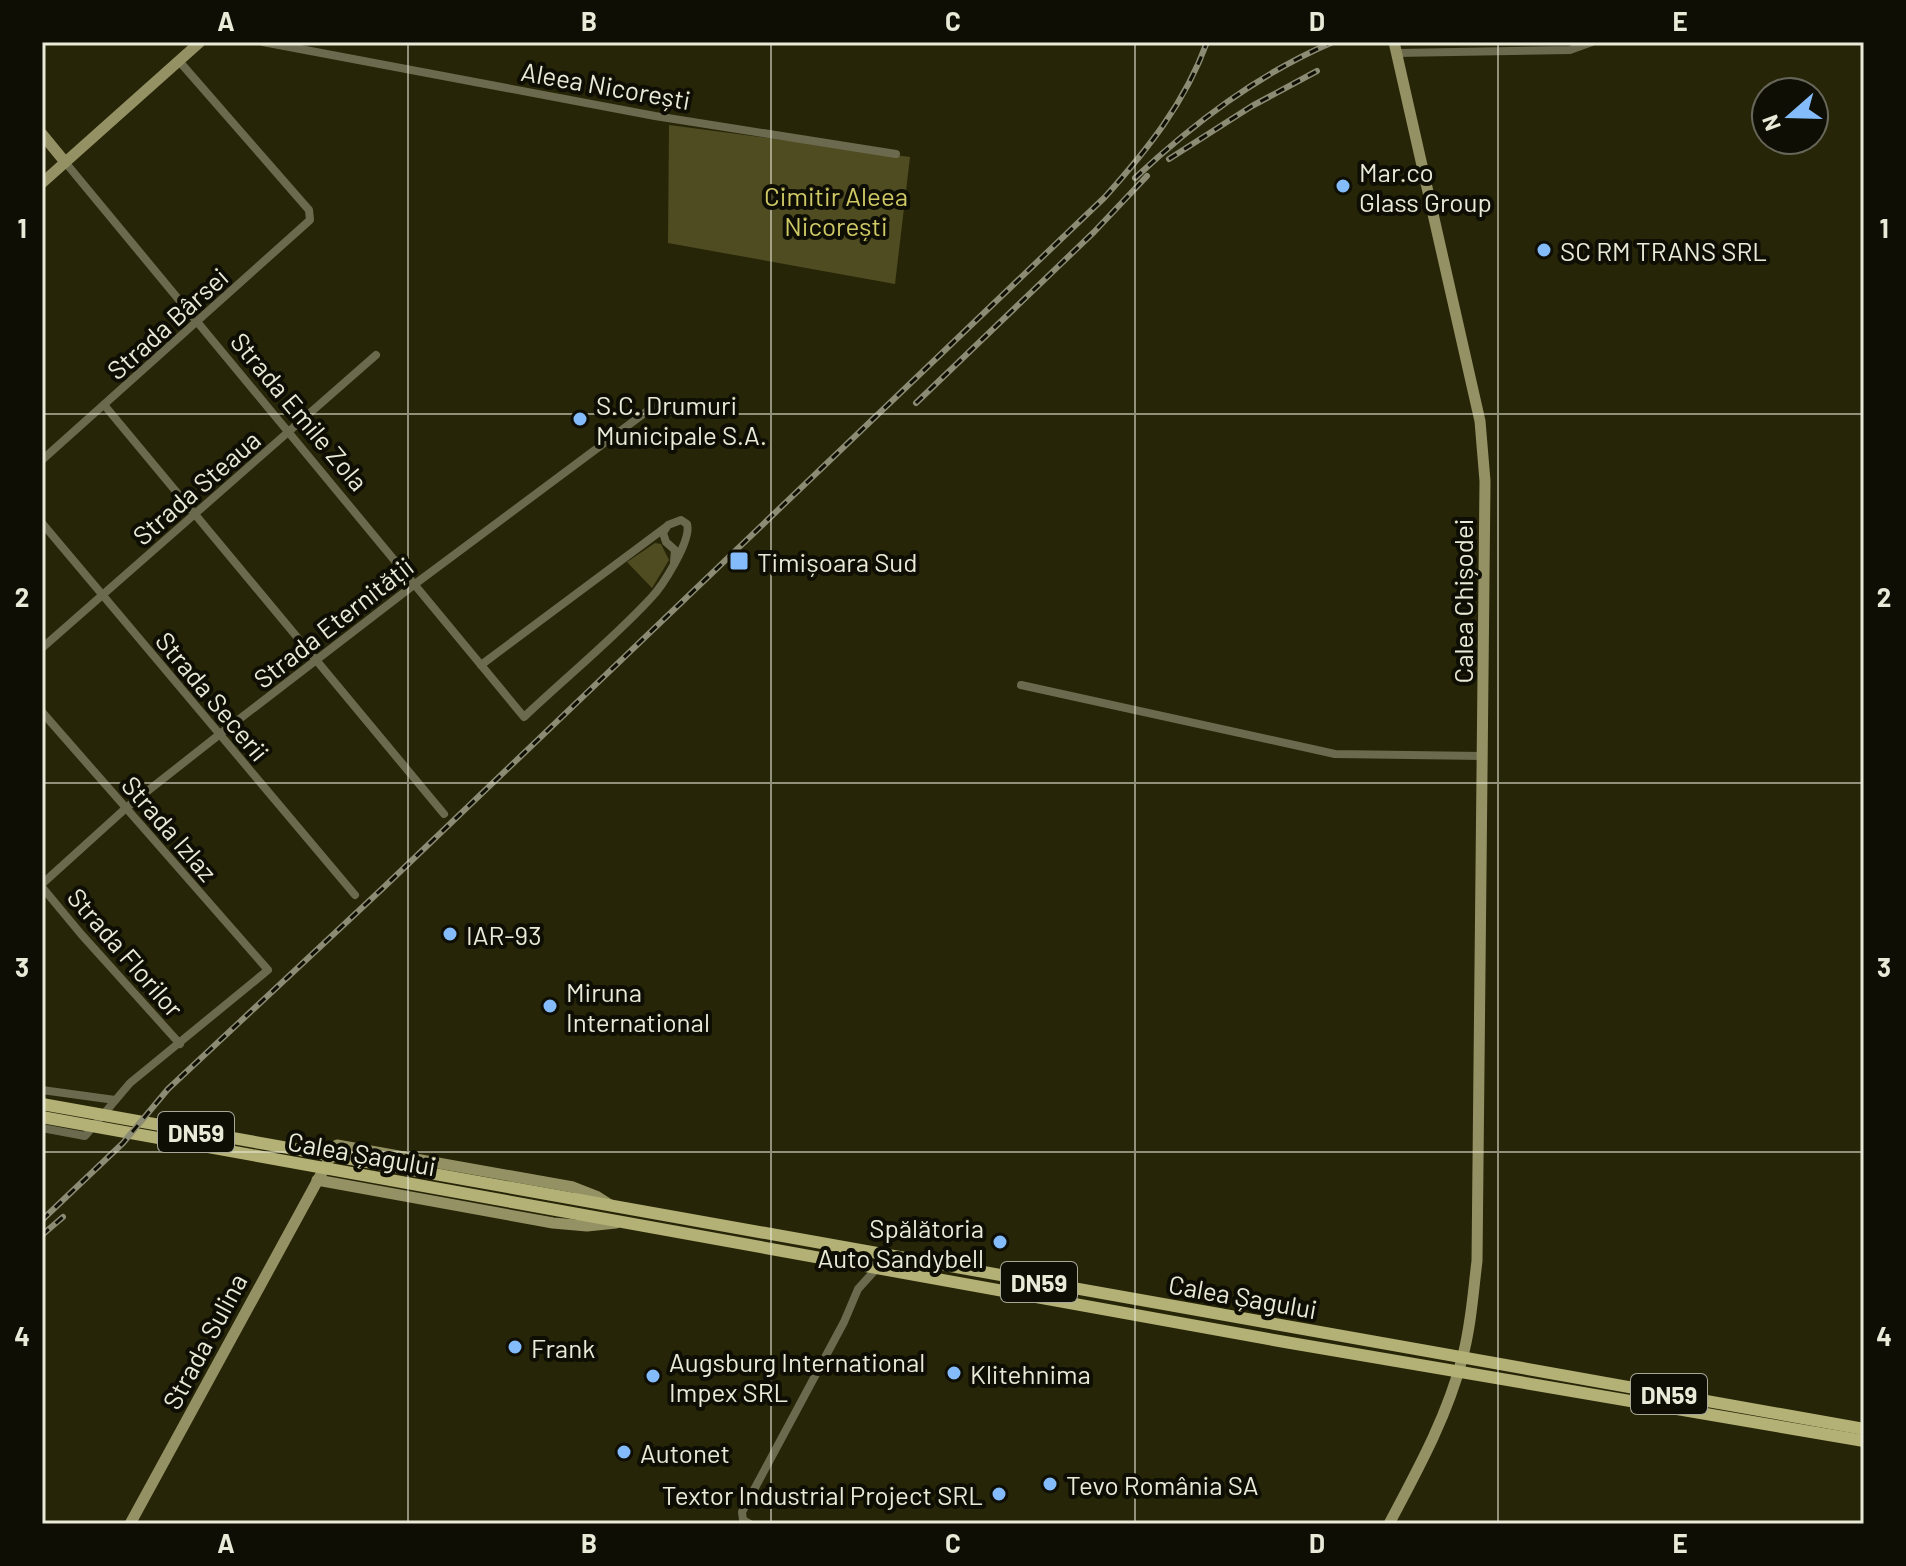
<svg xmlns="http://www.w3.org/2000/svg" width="1906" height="1566" font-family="Barlow,sans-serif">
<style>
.green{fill:#4f4c22}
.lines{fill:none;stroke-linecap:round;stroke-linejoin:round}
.street{stroke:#6b6a4e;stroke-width:8}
.secondary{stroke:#949264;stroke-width:11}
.primary{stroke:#b3b175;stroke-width:12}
.rail-casing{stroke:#8c8b74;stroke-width:6}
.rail{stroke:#0e0e04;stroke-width:3;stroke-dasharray:9;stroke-linecap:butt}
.grid{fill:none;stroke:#eaead9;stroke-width:2;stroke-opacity:0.55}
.poi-dot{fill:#84bcfb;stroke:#0e0e04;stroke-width:3}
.labels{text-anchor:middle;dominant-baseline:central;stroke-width:8;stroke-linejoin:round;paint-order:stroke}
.shield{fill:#0e0e04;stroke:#a8a899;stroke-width:2}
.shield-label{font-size:24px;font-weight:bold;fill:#eaead9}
.street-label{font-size:26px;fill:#eaead9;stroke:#0e0e04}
.poi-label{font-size:26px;fill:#eaead9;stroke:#0e0e04;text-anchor:start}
.park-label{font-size:26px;fill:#cfca65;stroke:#0e0e04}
.neatline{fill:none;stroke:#eaead9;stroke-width:3}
.grid-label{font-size:26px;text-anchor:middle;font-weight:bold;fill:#eaead9}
</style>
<rect width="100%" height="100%" fill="#272508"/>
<g class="green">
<path d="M 669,125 L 910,157 L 895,284 L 668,243 Z"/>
<path d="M 655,543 L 661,544 L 669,560 L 652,588 L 627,562 Z"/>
</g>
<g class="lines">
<g class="street">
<path d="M 263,42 L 655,116 L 896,154"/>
<path d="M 1396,53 L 1570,50 L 1592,42"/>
<path d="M 65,162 L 524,717 C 565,678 611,641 650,599 C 662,587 692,540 687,524 L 681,520 L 668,525 L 663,533 L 666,542 L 675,550 L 674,562"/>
<path d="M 105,406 L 444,814"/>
<path d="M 42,460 L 310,220 L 309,210 L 179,61"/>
<path d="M 42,523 L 355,895"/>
<path d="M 42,648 L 376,355"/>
<path d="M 481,665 L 666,527"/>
<path d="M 1021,685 L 1335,754 L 1483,756"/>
<path d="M 42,712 L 268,970 L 130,1083 L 85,1136 L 42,1128"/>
<path d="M 42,884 L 126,808 L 220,734 L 415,584 L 658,403"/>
<path d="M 42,887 L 81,934 L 180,1044"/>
<path d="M 42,1090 L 115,1100"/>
<path d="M 750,1524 L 743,1520 L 742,1512 L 844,1322 L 858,1289 L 877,1268"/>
</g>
<g class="secondary">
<path d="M 42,134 L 65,162"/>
<path d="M 42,183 L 200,42"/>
<path d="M 317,1180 L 553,1223 L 587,1226 L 616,1223"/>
<path d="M 130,1524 L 337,1145 L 573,1187 L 596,1196 L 610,1205"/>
<path d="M 1389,1524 C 1417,1471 1447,1417 1462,1359 C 1471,1327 1473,1293 1477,1261 L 1485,481 L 1480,421 L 1394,42"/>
</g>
<g class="primary">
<path d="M 42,1104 L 1864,1429"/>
<path d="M 42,1117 L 1285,1342 L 1864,1441"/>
</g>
<g class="rail-casing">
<g id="rail">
<path d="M 1169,159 L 1252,106 L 1317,71"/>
<path d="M 1135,178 C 1194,123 1258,74 1333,42"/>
<path d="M 916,403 L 1094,232 L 1147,176"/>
<path d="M 42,1220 L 123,1143 L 168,1089 L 383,888 L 1105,197 C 1147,150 1185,103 1207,42"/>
<path d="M 42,1235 L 63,1217"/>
</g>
</g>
<use href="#rail" class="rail"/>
</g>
<path class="grid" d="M 408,42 L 408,1524M 771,42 L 771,1524M 1135,42 L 1135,1524M 1498,42 L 1498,1524M 42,414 L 1864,414M 42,783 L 1864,783M 42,1152 L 1864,1152"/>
<g class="poi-dot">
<circle cx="1343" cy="186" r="8"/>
<circle cx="1544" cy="250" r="8"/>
<circle cx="580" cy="419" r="8"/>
<rect x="729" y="551" width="20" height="20" rx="4"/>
<circle cx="450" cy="934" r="8"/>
<circle cx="550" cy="1006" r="8"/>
<circle cx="1000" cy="1242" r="8"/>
<circle cx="515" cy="1347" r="8"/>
<circle cx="954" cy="1373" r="8"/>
<circle cx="653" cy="1376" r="8"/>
<circle cx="624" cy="1452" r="8"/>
<circle cx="1050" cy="1484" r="8"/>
<circle cx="999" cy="1494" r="8"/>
</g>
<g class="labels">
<g class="shield">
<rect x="158" y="1112" width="76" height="40" rx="6"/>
<rect x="1001" y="1262" width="76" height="40" rx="6"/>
<rect x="1631" y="1374" width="76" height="40" rx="6"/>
</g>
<g class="shield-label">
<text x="196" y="1132">DN59</text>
<text x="1039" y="1282">DN59</text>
<text x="1669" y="1394">DN59</text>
</g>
<g class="street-label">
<text transform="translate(606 85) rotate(10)">Aleea Nicorești</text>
<text transform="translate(167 323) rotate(-42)">Strada Bârsei</text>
<text transform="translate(300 411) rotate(50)">Strada Emile Zola</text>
<text transform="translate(196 487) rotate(-41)">Strada Steaua</text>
<text transform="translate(1462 601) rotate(-90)">Calea Chișodei</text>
<text transform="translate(333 622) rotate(-38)">Strada Eternității</text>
<text transform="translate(213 696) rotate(50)">Strada Secerii</text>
<text transform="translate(170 828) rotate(49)">Strada Izlaz</text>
<text transform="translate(126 952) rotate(49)">Strada Florilor</text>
<text transform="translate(362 1153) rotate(10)">Calea Șagului</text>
<text transform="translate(1243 1296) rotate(10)">Calea Șagului</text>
<text transform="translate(204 1341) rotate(-62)">Strada Sulina</text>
</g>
<g class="poi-label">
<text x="1359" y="171">Mar.co<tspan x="1359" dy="30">Glass Group</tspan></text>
<text x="1560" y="250">SC RM TRANS SRL</text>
<text x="596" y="404">S.C. Drumuri<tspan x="596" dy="30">Municipale S.A.</tspan></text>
<text x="757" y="561">Timișoara Sud</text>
<text x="466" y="934">IAR-93</text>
<text x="566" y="991">Miruna<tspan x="566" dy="30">International</tspan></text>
<text x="984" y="1227" text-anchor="end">Spălătoria<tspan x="984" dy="30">Auto Sandybell</tspan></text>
<text x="531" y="1347">Frank</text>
<text x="669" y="1361">Augsburg International<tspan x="669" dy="30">Impex SRL</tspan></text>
<text x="970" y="1373">Klitehnima</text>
<text x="640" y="1452">Autonet</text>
<text x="1066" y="1484">Tevo România SA</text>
<text x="983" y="1494" text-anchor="end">Textor Industrial Project SRL</text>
</g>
<g class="park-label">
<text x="836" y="195">Cimitir Aleea<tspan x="836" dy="30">Nicorești</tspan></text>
</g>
</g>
<rect width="1906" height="1566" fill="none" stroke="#0e0e04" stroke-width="88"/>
<g transform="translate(1790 116) rotate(250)"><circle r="38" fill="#0e0e04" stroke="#666659" stroke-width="2"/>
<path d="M0-6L14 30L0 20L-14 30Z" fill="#84bcfb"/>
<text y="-12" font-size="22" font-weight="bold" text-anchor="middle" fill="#eaead9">N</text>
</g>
<rect x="44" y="44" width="1818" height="1478" class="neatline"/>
<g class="grid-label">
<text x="226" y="31">A</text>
<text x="589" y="31">B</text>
<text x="953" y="31">C</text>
<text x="1317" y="31">D</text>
<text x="1680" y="31">E</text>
<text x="22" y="238">1</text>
<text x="1884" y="238">1</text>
<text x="22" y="607">2</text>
<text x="1884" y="607">2</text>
<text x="22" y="977">3</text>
<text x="1884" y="977">3</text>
<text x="22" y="1346">4</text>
<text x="1884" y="1346">4</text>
<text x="226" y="1553">A</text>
<text x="589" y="1553">B</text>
<text x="953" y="1553">C</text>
<text x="1317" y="1553">D</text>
<text x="1680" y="1553">E</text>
</g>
</svg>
